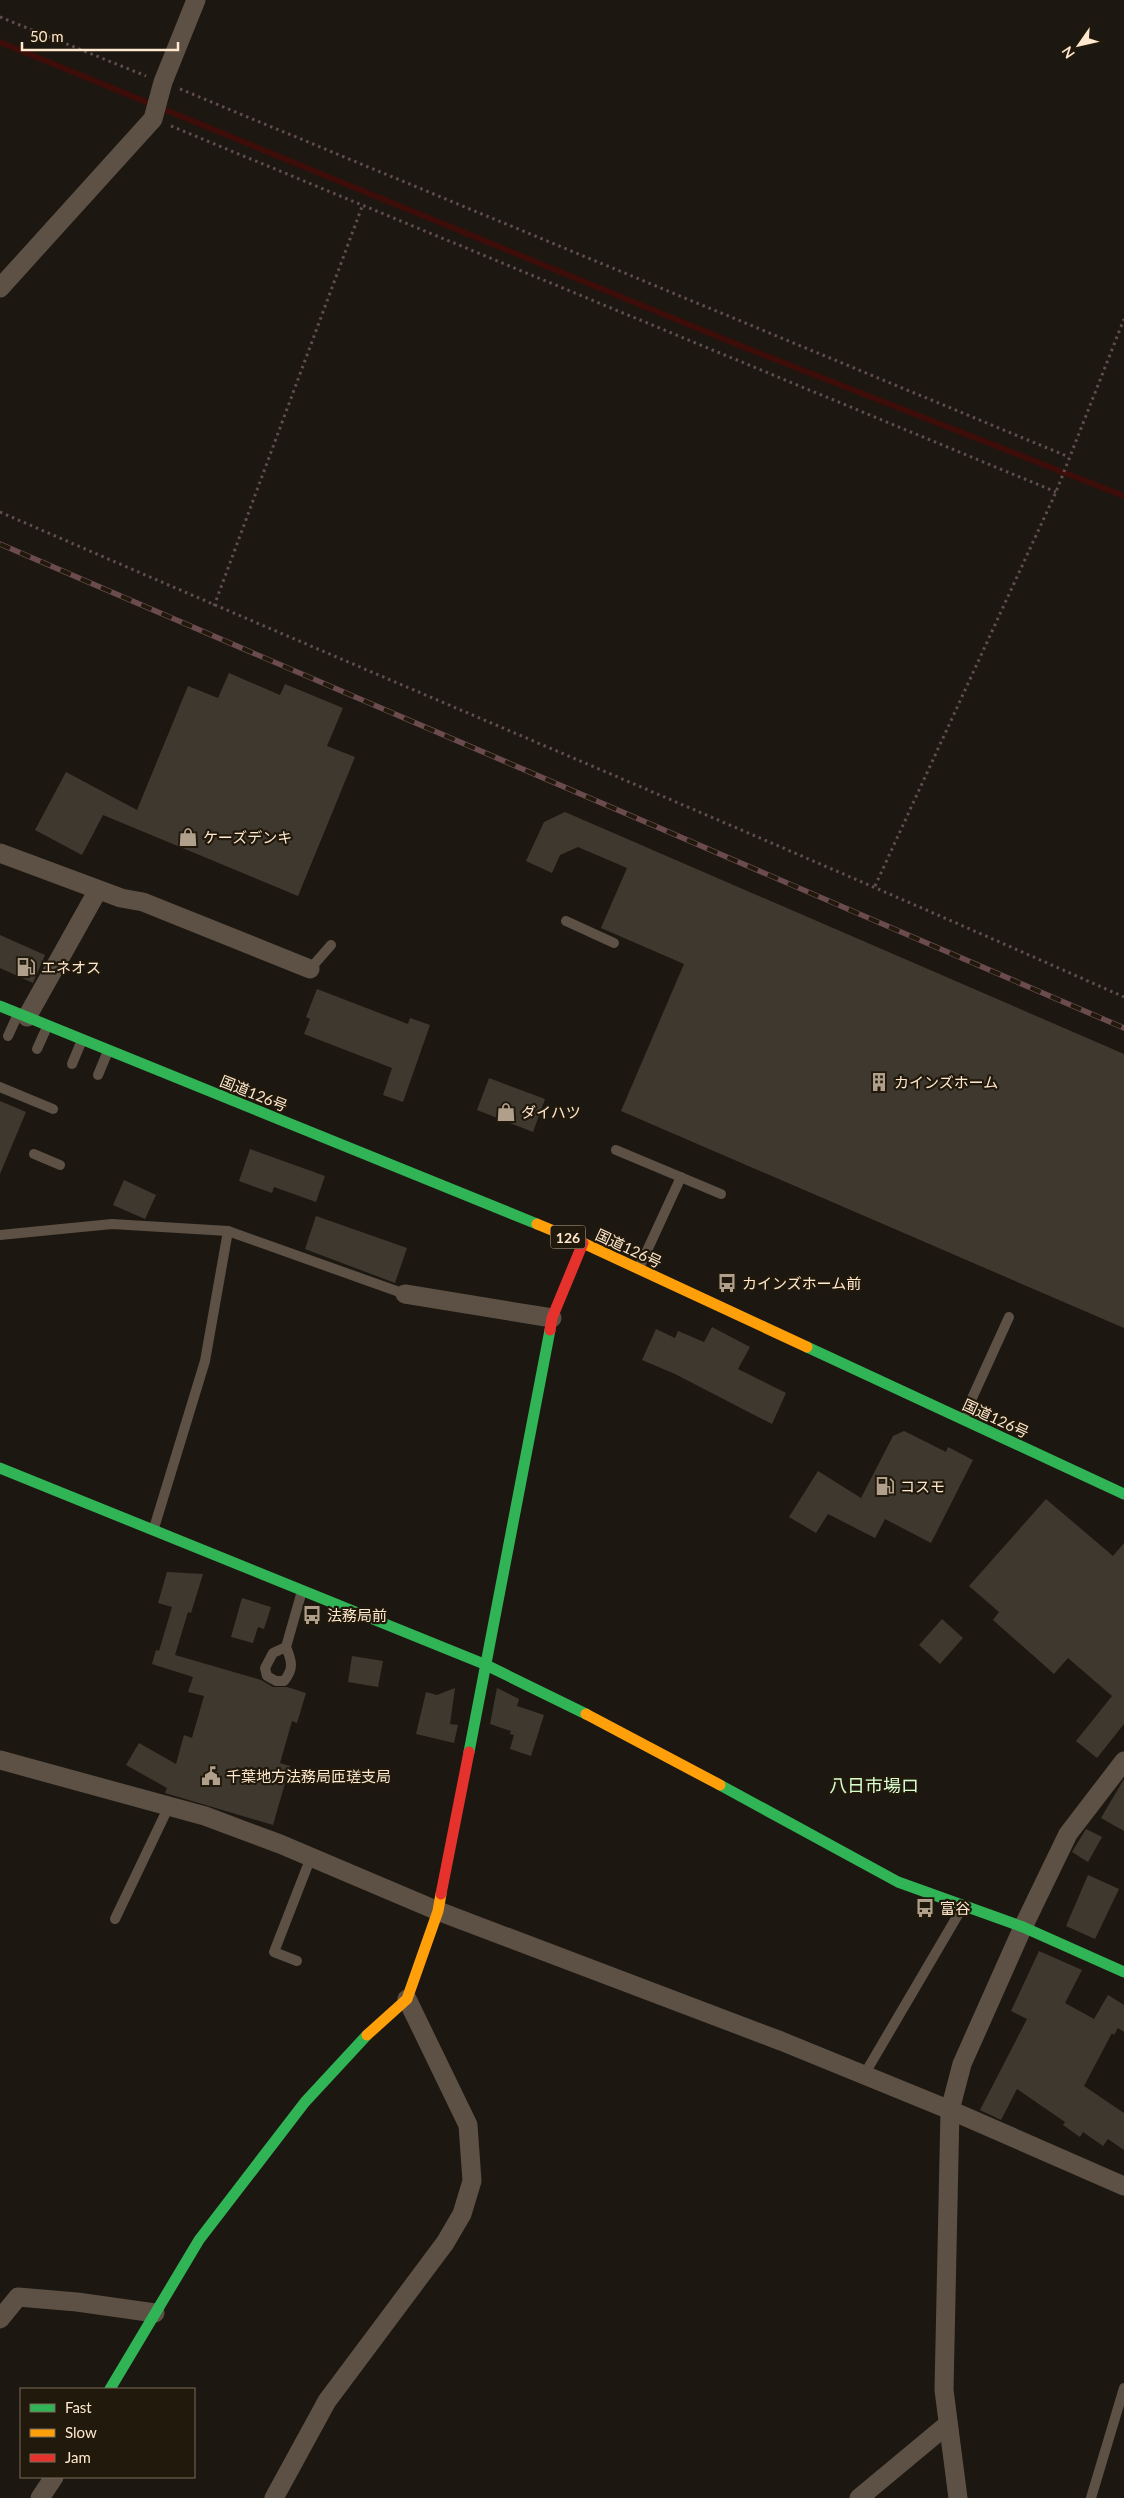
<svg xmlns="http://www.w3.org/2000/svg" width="1124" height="2498" font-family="Lato,'Noto Sans JP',sans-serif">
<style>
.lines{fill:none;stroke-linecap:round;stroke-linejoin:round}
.stream{stroke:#3c0d09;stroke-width:6}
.building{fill:#3f382f}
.path{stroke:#624d4e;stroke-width:3;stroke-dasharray:2.5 4;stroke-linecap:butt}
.lane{stroke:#5d5146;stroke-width:10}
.street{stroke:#5d5146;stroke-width:19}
.fast{stroke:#30b455;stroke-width:11}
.slow{stroke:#ff9f0a;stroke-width:11}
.jam{stroke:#e5322d;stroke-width:11}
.rail-casing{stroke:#6b4b4e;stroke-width:5.5}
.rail{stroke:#21190c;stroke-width:4;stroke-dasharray:11;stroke-linecap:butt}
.labels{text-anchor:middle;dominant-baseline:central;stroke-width:4.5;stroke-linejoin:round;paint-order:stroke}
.shield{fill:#21190c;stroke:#bcaa93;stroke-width:1}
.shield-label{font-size:14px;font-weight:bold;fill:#ffe8cd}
.poi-label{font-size:15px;fill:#ffe8cd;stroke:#21190c;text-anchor:start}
.street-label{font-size:15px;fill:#ffe8cd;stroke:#21190c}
.quarter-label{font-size:18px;fill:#d9ffcf;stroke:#21190c}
</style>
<rect width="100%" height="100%" fill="#1c1811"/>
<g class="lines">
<path class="stream" d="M 0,42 L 741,346 L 1124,496"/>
</g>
<g class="building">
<path d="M 229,673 L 280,695 L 285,684 L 343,708 L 327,746 L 355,757 L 298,896 L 103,815 L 82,855 L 35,830 L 66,772 L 137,810 L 188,686 L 218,698 Z"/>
<path d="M 565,812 L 1124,1054 L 1124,1328 L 621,1111 L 684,964 L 601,928 L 627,868 L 578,847 L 560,855 L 552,873 L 526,861 L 544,822 Z"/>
<path d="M 0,935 L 45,955 L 33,983 L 0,968 Z"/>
<path d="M 317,989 L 408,1024 L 410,1018 L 430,1025 L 403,1102 L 383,1095 L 392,1068 L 304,1034 L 310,1019 L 306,1017 Z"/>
<path d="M 489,1078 L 545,1099 L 533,1132 L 477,1110 Z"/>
<path d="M 0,1101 L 26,1112 L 0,1174 Z"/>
<path d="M 250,1149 L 325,1176 L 316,1202 L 274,1187 L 272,1193 L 239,1181 Z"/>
<path d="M 124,1180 L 156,1195 L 145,1219 L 113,1205 Z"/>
<path d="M 316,1216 L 407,1248 L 395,1283 L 305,1249 Z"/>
<path d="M 712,1327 L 750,1347 L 738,1369 L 786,1393 L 772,1424 L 675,1374 L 642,1360 L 656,1329 L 675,1338 L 678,1331 L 704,1342 Z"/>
<path d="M 904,1431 L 946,1452 L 948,1447 L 973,1460 L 931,1543 L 885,1519 L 875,1538 L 828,1514 L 816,1533 L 789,1517 L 818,1471 L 861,1498 L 893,1436 Z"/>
<path d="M 1046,1499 L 1113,1556 L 1124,1543 L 1124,1724 L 1097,1758 L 1076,1741 L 1112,1696 L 1068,1658 L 1054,1674 L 993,1620 L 999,1612 L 969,1586 Z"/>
<path d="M 167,1572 L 203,1574 L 191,1613 L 188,1612 L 175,1655 L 261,1680 L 273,1687 L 287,1687 L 306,1693 L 297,1723 L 292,1721 L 280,1763 L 290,1766 L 273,1825 L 165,1793 L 167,1788 L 126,1765 L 139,1743 L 176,1764 L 184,1735 L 192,1738 L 204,1696 L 188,1692 L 193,1677 L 152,1664 L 156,1650 L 159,1651 L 172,1607 L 158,1603 Z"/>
<path d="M 242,1598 L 271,1607 L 264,1629 L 258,1627 L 253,1643 L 231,1637 Z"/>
<path d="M 942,1619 L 963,1638 L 940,1664 L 919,1645 Z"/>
<path d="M 352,1656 L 383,1661 L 378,1687 L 348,1682 Z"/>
<path d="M 455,1688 L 450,1724 L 458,1725 L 454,1743 L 416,1734 L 426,1692 L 437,1695 Z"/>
<path d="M 497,1688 L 519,1699 L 517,1706 L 544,1715 L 531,1756 L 510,1749 L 514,1735 L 510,1734 L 511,1731 L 490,1724 Z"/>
<path d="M 1124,1779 L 1124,1831 L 1101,1818 Z"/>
<path d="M 1086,1829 L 1102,1837 L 1088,1862 L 1072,1852 Z"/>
<path d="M 1088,1875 L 1119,1889 L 1095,1939 L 1066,1926 Z"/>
<path d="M 1039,1951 L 1082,1970 L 1065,2003 L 1094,2019 L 1108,1995 L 1124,2005 L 1124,2032 L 1118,2028 L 1114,2035 L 1112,2033 L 1084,2086 L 1124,2113 L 1124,2150 L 1108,2139 L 1103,2146 L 1083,2132 L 1080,2137 L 1063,2125 L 1065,2122 L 1017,2089 L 1001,2120 L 980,2110 L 1027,2019 L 1011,2011 Z"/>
</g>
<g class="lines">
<g class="path">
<path d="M 0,17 L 146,76"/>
<path d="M 180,89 L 1069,457"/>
<path d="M 171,126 L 1056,492"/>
<path d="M 0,512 C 374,675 751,831 1124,997"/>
<path d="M 214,606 L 363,204"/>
<path d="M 875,886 L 1056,492 L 1124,319"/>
</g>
<g class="lane">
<path d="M 566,921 L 614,943"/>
<path d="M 310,969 L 331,945"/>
<path d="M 8,1036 L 18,1014"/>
<path d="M 37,1049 L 47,1027"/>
<path d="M 72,1064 L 82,1040"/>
<path d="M 98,1075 L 108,1051"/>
<path d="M 0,1087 L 53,1109"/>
<path d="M 616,1150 L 721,1194"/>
<path d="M 34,1154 L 60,1165"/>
<path d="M 0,1235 L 112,1224 L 228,1231 L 405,1294"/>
<path d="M 639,1268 L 681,1177"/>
<path d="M 963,1418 L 1009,1317"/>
<path d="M 154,1528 L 205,1361 L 228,1231"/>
<path d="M 286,1647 L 273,1653 L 265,1668 L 267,1676 L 276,1681 L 284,1681 C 294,1669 292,1661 286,1647 L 302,1591"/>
<path d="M 115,1919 L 169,1806"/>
<path d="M 297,1961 L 274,1952 L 311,1857"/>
<path d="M 864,2075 L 962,1908"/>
<path d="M 1091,2498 L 1124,2388"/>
</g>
<g class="street">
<path d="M 0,288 L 153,119 L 163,82 L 196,0"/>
<path d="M 0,853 L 121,898 L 143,902 L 310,969"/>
<path d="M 27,1017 L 98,890"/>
<path d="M 405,1294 L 552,1318"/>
<path d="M 0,1760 L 205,1816 L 280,1844 L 438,1911 L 781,2041 L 950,2110 L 1124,2186"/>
<path d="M 0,2319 L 18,2297 L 77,2302 L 155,2313"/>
<path d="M 40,2498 L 54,2477"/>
<path d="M 274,2498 L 327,2401 L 445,2243 L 462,2214 L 472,2181 L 468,2125 L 407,1999"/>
<path d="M 859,2498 L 948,2424"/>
<path d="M 958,2498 L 944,2390 L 950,2110 L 962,2064 L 1023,1927 L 1068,1834 L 1124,1761"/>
</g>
<g class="fast">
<path d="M 0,1006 L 537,1224"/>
<path d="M 807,1347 L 1124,1494"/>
<path d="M 0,1468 L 484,1664 L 586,1714"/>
<path d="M 469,1752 L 550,1330"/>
<path d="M 720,1785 L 898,1882 L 1023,1927 L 1124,1972"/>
<path d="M 110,2389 L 199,2240 L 305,2102 L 367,2035"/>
</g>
<g class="slow">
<path d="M 537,1224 L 583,1243 L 807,1347"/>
<path d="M 586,1714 L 720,1785"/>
<path d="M 367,2035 L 407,1999 L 438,1911 L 441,1894"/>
</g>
<g class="jam">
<path d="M 550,1330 L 552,1318 L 583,1243"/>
<path d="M 441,1894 L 469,1752"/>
</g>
<g class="rail-casing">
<path id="rail" d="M 0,544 L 1124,1028"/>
</g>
<use href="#rail" class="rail"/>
</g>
<defs>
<g id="shop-bare" transform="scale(1.5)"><path d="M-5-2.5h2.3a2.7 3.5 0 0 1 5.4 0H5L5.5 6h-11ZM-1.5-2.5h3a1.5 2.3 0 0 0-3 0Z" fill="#b09f8b" stroke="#21190c" stroke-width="2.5" paint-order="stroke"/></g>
<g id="fuel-bare" transform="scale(1.5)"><path d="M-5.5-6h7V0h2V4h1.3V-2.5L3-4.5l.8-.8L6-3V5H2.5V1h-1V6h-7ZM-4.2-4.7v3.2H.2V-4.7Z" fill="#b09f8b" stroke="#21190c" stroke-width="2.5" paint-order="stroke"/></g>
<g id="building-bare" transform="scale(1.5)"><path d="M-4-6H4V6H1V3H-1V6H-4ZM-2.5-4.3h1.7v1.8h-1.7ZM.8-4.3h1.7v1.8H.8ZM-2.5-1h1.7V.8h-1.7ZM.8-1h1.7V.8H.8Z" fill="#b09f8b" stroke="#21190c" stroke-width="2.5" paint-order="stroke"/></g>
<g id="bus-bare" transform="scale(1.5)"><path d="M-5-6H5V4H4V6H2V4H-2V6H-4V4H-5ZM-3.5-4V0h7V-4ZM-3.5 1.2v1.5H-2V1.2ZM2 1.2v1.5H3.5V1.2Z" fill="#b09f8b" stroke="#21190c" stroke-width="2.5" paint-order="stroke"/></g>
<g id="civic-bare" transform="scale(1.5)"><path d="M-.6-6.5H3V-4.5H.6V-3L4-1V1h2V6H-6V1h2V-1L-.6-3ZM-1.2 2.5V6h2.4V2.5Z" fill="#b09f8b" stroke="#21190c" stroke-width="2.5" paint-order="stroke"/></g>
</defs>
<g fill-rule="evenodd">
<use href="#shop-bare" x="188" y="837"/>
<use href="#fuel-bare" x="26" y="967"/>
<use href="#building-bare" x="879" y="1082"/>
<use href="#shop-bare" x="506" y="1112"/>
<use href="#bus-bare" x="727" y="1283"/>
<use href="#fuel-bare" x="885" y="1486"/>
<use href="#bus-bare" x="312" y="1615"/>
<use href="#civic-bare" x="211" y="1776"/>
<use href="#bus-bare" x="925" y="1908"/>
</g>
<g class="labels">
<rect class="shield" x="550.5" y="1225.5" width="35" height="23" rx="4"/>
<g class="shield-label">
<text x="568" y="1237">126</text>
</g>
<g class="poi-label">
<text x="203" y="837">ケーズデンキ</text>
<text x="41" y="967">エネオス</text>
<text x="894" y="1082">カインズホーム</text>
<text x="521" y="1112">ダイハツ</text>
<text x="742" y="1283">カインズホーム前</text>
<text x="900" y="1486">コスモ</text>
<text x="327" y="1615">法務局前</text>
<text x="226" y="1776">千葉地方法務局匝瑳支局</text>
<text x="940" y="1908">富谷</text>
</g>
<g class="street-label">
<text transform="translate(254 1093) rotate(22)">国道126号</text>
<text transform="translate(629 1248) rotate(25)">国道126号</text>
<text transform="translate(996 1418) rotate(25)">国道126号</text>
</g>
<g class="quarter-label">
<text x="874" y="1785">八日市場ロ</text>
</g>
</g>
<rect x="20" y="2388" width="175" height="90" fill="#21190c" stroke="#7a6c59"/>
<rect x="30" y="2404" width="25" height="8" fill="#30b455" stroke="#7a6c59"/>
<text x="65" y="2413" font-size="15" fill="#ffe8cd">Fast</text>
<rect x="30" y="2429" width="25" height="8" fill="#ff9f0a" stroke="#7a6c59"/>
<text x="65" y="2438" font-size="15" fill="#ffe8cd">Slow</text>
<rect x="30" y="2454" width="25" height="8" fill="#e5322d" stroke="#7a6c59"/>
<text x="65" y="2463" font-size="15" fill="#ffe8cd">Jam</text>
<g transform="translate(1079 45) rotate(236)" stroke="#21190c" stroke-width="4" paint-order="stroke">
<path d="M0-4L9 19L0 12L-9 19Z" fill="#ffe8cd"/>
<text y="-8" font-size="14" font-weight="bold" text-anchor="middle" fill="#ffe8cd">N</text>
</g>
<path d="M22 42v8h156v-8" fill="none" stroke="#ffe8cd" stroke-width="2.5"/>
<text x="30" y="42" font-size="15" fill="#ffe8cd" stroke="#21190c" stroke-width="4" paint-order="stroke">50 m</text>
</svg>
